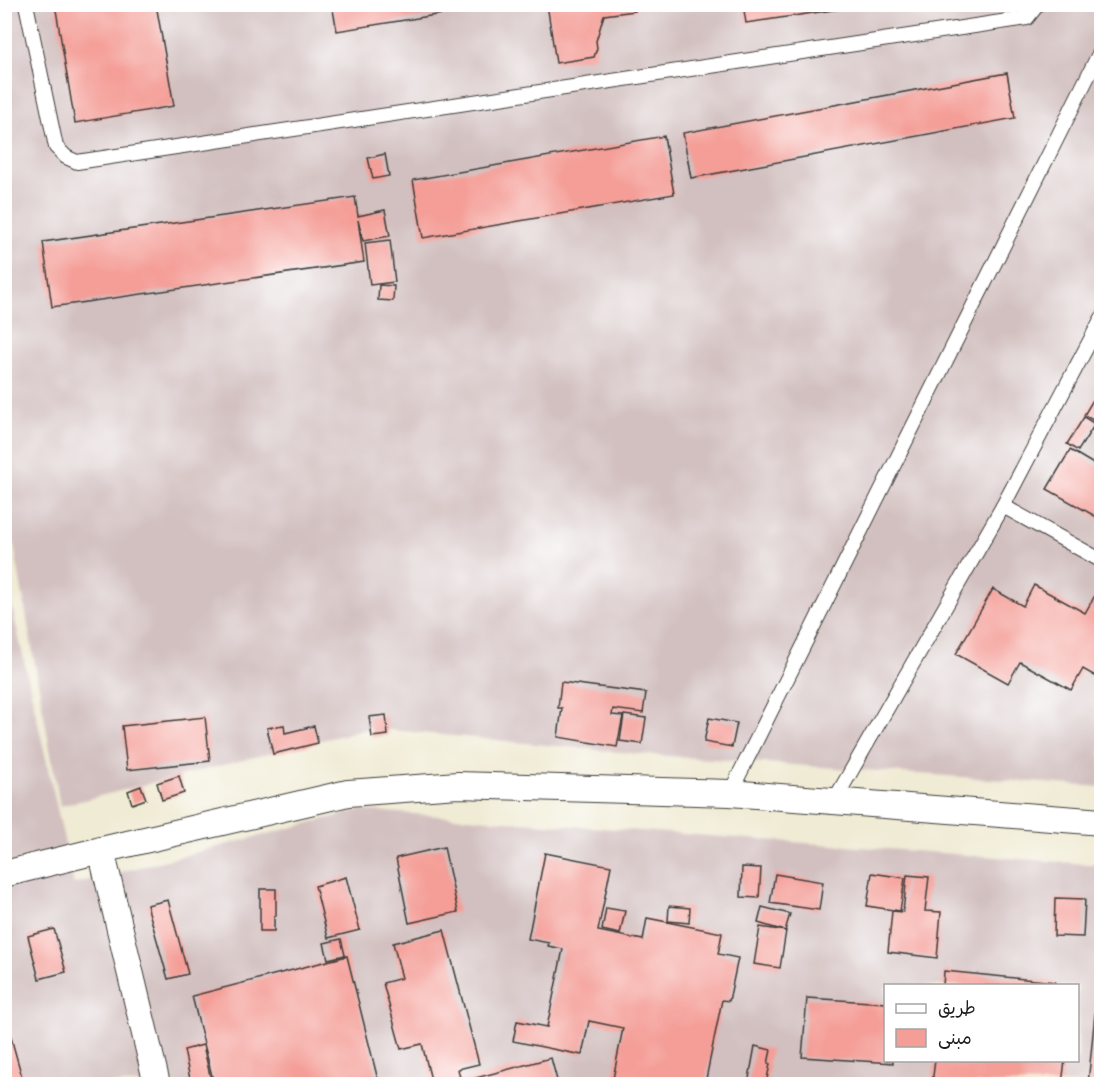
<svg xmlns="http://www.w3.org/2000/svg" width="1106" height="1089" font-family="Mynerve,'Playpen Sans Arabic',sans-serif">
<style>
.industrial{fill:#d2bfbf;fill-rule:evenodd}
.building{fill:#f49e97}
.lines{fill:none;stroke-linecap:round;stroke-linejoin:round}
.lane-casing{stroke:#3c3b38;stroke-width:16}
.street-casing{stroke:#3c3b38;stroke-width:28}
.lane{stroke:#fff;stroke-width:14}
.street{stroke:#fff;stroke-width:26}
</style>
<rect width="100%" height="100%" fill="#fff"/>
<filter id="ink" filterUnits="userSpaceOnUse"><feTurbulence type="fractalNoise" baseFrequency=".0167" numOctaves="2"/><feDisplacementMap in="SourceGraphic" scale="12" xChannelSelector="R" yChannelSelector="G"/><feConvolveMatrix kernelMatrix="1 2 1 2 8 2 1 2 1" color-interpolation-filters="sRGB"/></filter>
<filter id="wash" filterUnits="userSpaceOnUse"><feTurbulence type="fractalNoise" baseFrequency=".008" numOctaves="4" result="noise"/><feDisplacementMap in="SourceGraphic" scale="24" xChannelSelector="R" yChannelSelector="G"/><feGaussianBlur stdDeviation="1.35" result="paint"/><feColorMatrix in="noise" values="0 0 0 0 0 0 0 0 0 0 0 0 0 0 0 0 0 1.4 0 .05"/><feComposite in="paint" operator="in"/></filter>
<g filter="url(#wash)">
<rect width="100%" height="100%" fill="#f0ebd4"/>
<g class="industrial">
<path d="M 4,5 L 1101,5 L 1101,787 L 640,754 L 370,728 L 60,806 L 5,495 Z"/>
<path d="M 4,571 L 74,884 L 360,810 L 1101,865 L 1101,1084 L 5,1084 ZM 886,986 L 1078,986 L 1078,1060 L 886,1060 Z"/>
</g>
<g id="blocks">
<g class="building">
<path d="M 55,4 L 156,4 L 174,106 L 75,123 Z"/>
<path d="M 547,4 L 637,4 L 635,11 L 604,15 L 596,41 L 597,48 L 594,57 L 556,63 Z"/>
<path d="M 743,4 L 859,4 L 859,6 L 746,23 Z"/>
<path d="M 332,5 L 492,5 L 492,6 L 337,31 Z"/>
<path d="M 1007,73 L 1015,118 L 691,178 L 683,133 Z"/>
<path d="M 664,136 L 674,194 L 423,238 L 413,180 Z"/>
<path d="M 385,154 L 389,176 L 373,179 L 368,158 Z"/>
<path d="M 355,197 L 358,216 L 385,210 L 390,236 L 363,241 L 358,220 L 364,262 L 52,307 L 43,242 Z"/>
<path d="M 390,240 L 395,282 L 370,285 L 365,243 Z"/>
<path d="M 379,285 L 394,286 L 393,301 L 378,300 Z"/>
<path d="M 1094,398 L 1102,403 L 1102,425 L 1084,415 Z"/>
<path d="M 1084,417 L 1095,424 L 1078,451 L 1067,444 Z"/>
<path d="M 1070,450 L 1102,469 L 1102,520 L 1047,489 Z"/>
<path d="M 1034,585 L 1085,613 L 1097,592 L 1102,594 L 1102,680 L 1083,669 L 1071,690 L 1020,662 L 1008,683 L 956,654 L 993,589 L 1023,606 Z"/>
<path d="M 561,682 L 646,693 L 643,713 L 613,709 L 612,715 L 623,716 L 617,747 L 558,737 L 562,708 L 558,708 Z"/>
<path d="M 386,715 L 388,735 L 372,737 L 369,717 Z"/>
<path d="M 624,715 L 646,718 L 642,744 L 620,741 Z"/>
<path d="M 205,717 L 210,761 L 127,770 L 122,726 Z"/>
<path d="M 709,718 L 737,723 L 732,747 L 704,742 Z"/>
<path d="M 284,725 L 285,733 L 314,726 L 318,743 L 273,754 L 267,728 Z"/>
<path d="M 179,776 L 184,793 L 162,800 L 157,783 Z"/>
<path d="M 141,786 L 146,799 L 132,804 L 128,791 Z"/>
<path d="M 444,847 L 458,912 L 409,923 L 396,858 Z"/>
<path d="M 545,853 L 611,866 L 598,931 L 643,940 L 647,918 L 722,933 L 718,954 L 738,958 L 729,1001 L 722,1000 L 705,1084 L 612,1084 L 623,1028 L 589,1021 L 582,1055 L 513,1041 L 517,1021 L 547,1027 L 563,949 L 548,946 L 549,943 L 528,939 Z"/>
<path d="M 742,867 L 761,868 L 759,898 L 741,897 Z"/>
<path d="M 872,873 L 905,878 L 900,911 L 867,906 Z"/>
<path d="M 775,874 L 823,882 L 819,910 L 770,903 Z"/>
<path d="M 907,875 L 929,877 L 925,911 L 941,912 L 937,958 L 888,952 L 892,911 L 903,912 Z"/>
<path d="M 346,877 L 360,930 L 328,938 L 315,886 Z"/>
<path d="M 260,889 L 276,889 L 276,916 L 274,916 L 274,931 L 260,931 Z"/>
<path d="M 1055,898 L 1085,899 L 1083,937 L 1054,936 Z"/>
<path d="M 168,900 L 188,974 L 168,979 L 147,905 Z"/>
<path d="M 669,906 L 690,908 L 689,923 L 668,921 Z"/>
<path d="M 762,907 L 790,914 L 785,931 L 758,923 Z"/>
<path d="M 606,908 L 625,911 L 620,934 L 602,930 Z"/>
<path d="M 760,927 L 786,931 L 780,968 L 754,964 Z"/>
<path d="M 54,929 L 66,972 L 39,979 L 28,936 Z"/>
<path d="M 444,930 L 479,1064 L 458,1069 L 461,1082 L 551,1058 L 558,1084 L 432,1084 L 422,1044 L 401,1049 L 383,983 L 402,978 L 393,943 Z"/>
<path d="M 341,939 L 345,955 L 328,959 L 324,943 Z"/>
<path d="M 347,956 L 379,1084 L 214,1084 L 192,996 Z"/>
<path d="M 1100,963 L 1102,963 L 1102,1084 L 1088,1084 Z"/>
<path d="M 944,971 L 1055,982 L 1055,986 L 943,986 Z"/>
<path d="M 807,998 L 886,1003 L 886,1060 L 893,1060 L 893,1063 L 802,1057 Z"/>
<path d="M 4,1016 L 5,1016 L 24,1084 L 4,1084 Z"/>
<path d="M 203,1045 L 212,1084 L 191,1084 L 184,1050 Z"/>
<path d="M 755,1046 L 771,1050 L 768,1064 L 770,1064 L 766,1084 L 748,1084 Z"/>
<path d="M 935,1060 L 1065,1060 L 1062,1084 L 932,1084 Z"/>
</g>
</g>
</g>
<g filter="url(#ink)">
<use href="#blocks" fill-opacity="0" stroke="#3c3b38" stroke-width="1.5"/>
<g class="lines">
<g class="lane-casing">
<g id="lane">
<path d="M 26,4 L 56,147 L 66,157 L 77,162 L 1027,18 L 1038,4"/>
<path d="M 1003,506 L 1102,561"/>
<path d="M 730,793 L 1102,48"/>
<path d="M 834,801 L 1003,506 L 1102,318"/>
</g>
</g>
<g class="street-casing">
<g id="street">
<path d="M 101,850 L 157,1084"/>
<path d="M 4,874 L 101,850 L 348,793 L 458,785 L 730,793 L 1102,822"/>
</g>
</g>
<use href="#lane" class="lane"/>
<use href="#street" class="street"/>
</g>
</g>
<rect width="1106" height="1089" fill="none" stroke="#fff" stroke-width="24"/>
<rect x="884" y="984" width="195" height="78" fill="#ffffff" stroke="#a4a4a4" stroke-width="1.5"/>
<rect x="896" y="1004" width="30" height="9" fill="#ffffff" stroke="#a4a4a4" stroke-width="1.5"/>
<text x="938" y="1014" font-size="18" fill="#1c1c1c">طريق</text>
<rect x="896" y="1029" width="30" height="18" fill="#f49e97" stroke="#a4a4a4" stroke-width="1.5"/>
<text x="938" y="1044" font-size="18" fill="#1c1c1c">مبنى</text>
</svg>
